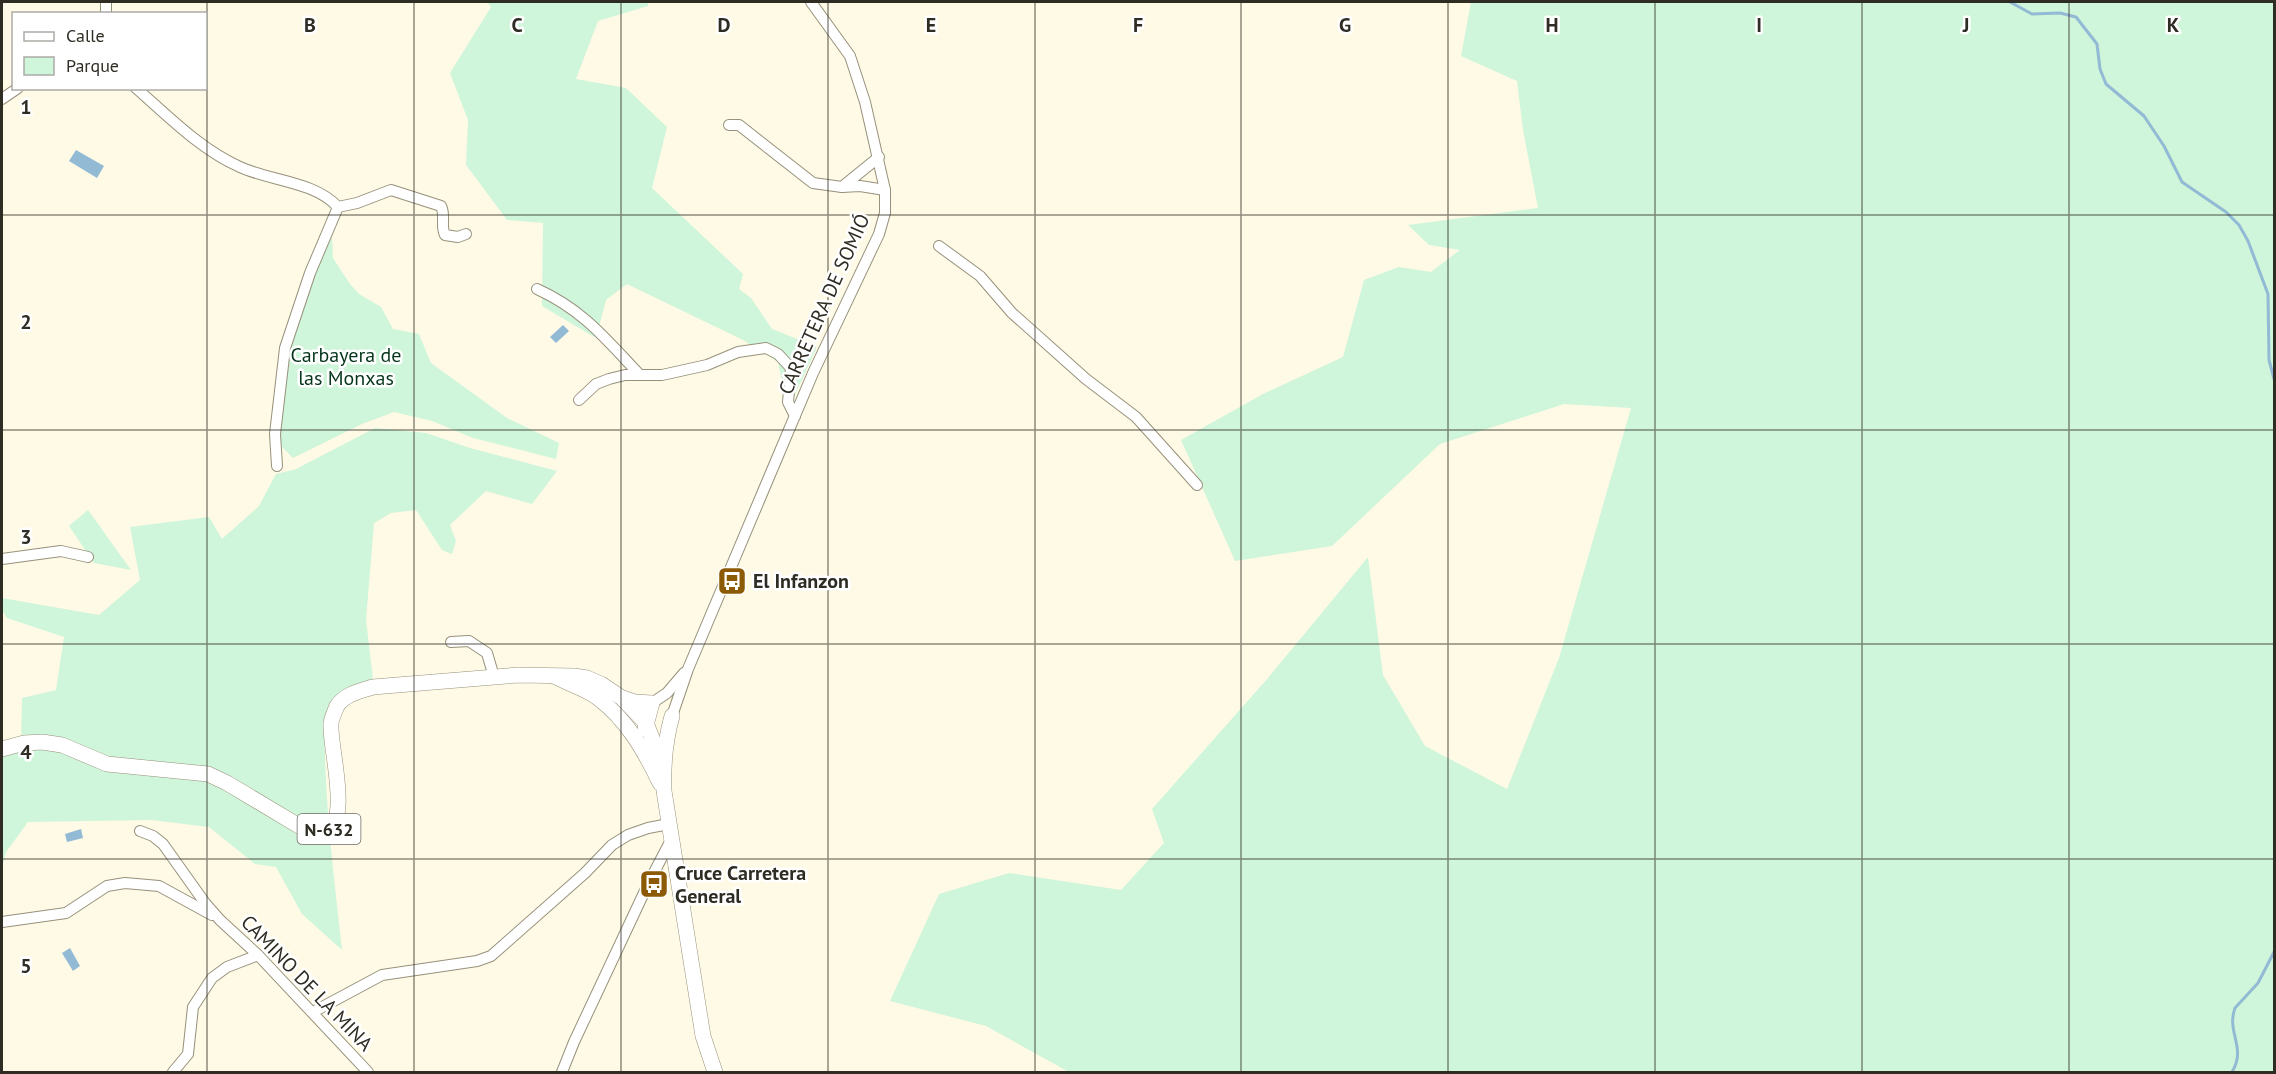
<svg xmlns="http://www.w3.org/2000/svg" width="2276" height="1074" font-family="'PT Sans',sans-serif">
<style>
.green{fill:#cff5da}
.water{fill:#93bad5}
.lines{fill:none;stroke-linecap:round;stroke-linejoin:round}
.stream{stroke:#93bad5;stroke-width:3}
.minor-casing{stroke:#97917b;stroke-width:12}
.highway-casing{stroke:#97917b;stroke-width:16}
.minor{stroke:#fff;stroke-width:10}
.highway{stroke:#fff;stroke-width:15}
.grid{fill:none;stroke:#2f2c23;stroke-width:1.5;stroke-opacity:0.55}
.labels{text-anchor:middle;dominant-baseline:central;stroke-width:5;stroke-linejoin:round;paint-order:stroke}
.shield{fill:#fff;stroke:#6d6b65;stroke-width:1.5}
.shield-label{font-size:18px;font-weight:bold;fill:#2f2c23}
.street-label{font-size:20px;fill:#2f2c23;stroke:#fff}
.park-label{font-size:20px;fill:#05361b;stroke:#fff}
.poi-label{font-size:20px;font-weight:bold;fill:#2f2c23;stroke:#fff;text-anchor:start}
.grid-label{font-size:20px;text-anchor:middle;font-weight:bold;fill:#2f2c23;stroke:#fff;stroke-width:5;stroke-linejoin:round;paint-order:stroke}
</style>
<rect width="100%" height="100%" fill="#fefae6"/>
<g class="green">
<path d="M 487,2 L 648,2 L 648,6 L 598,21 L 576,79 L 626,88 L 667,127 L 652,188 L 743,274 L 739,289 L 751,298 L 772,329 L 817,347 L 793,399 L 782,382 L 778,362 L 743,340 L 627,284 L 606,300 L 596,338 L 542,306 L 543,223 L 507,220 L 466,165 L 468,120 L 450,73 L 491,7 Z"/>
<path d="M 1471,2 L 2274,2 L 2274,1072 L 1069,1072 L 986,1026 L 890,1001 L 939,894 L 1009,873 L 1121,890 L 1164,843 L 1152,809 L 1268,678 L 1368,557 L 1383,675 L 1425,746 L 1507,789 L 1559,658 L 1631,408 L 1564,404 L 1440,444 L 1332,546 L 1235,561 L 1181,440 L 1263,394 L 1343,357 L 1364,280 L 1399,267 L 1431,272 L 1460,250 L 1429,245 L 1408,225 L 1538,208 L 1523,130 L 1517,81 L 1461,56 Z"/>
<path d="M 332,237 L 333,258 L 350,284 L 359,294 L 381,307 L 393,329 L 419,334 L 431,363 L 507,418 L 559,443 L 556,459 L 473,438 L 432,421 L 394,412 L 362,424 L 293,458 L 280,445 L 288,348 L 314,274 Z"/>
<path d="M 375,428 L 426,433 L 470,448 L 557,471 L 532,504 L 486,491 L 450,525 L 456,541 L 452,554 L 442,550 L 416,510 L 391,513 L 374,523 L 366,620 L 373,679 C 354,684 338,690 329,708 C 321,722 325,743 325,758 C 327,823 335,886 342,950 L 302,914 L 276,867 L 255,864 L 209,827 L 151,820 L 28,822 L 6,852 L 2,868 L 2,755 L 21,748 L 22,698 L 56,690 L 64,637 L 7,618 L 2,610 L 2,598 L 99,615 L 140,580 L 130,527 L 209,517 L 222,539 L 259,506 L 276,474 L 296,469 Z"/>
<path d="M 88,510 L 131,570 L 94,563 L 69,526 Z"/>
</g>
<g class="water">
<path d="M 76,150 L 104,166 L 97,178 L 69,161 Z"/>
<path d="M 563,325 L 569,331 L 556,343 L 550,337 Z"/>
<path d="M 81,829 L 83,838 L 67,842 L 65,834 Z"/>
<path d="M 70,948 L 80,966 L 73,971 L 62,953 Z"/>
</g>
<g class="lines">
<g class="stream">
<path d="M 2010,2 L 2032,14 L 2060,13 L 2076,17 L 2097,44 L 2100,69 L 2106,84 L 2144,116 L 2164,146 L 2182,182 L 2226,212 L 2239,225 L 2248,241 L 2268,294 L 2269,360 L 2274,379"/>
<path d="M 2232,1072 C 2247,1047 2226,1033 2235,1008 L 2258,983 L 2274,952"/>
</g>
<g class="minor-casing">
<g id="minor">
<path d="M 106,14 L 106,2"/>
<path d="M 136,88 C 168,116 201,150 240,167 C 270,181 314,181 338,207 L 310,273 L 285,348 L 275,434 L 277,466"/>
<path d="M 2,99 L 18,88"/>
<path d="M 729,125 L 739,125 L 813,183 L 842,187 L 879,157"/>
<path d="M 842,187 L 860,186 L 885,190"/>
<path d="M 338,207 L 357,203 L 391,190 L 441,206 C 446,216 440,225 445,235 L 458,237 L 466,234"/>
<path d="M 939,246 L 980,276 L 1012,313 L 1086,379 L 1136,417 L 1197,485"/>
<path d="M 537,289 C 583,310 605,338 639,374"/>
<path d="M 579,400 L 596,384 L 609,379 L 625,375 L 662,375 L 707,365 L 738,352 L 766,348 L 778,354 L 791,368 L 788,402 L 795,416"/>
<path d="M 2,559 L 61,551 L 88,557"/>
<path d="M 451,642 L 469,641 L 487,653 L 494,677"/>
<path d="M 652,703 L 667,693 L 684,673"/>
<path d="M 672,716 L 688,669 L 813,373 L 879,234 L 885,213 L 885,190 L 865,102 L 850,56 L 811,2"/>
<path d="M 140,831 L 153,836 L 163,844 L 205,903 L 220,920 L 258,955 L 368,1072"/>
<path d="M 2,922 L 66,913 L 107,886 L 125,883 L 159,886 L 212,915"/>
<path d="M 313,1012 L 382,975 L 477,961 L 491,956 L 585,873 L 612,845 L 628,835 L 648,828 L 669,824"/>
<path d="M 173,1072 L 188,1054 L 193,1007 L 212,978 L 227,967 L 258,955"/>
<path d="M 562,1072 L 574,1042 L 649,882 L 671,840"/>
</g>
</g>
<g class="highway-casing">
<g id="highway">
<path d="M 556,677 C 569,684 586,689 598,698 C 627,720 644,750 660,783"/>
<path d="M 623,698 L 635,702 L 652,703 L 645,729"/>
<path d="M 672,716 C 665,741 663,765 664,791 L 703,1036 L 715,1072"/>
<path d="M 2,749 L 24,743 L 42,742 L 62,745 L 107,764 L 208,774 L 227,783 L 309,832 C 313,832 319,834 323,833 C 353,826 329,746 331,724 C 331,719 335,711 337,706 C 345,694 360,691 373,687 L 518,675 L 574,676 L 587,678 L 601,684 L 622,698 L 646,723 L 663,766"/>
</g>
</g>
<use href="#minor" class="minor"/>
<use href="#highway" class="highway"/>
</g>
<path class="grid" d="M 207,2 L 207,1072M 414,2 L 414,1072M 621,2 L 621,1072M 828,2 L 828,1072M 1035,2 L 1035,1072M 1241,2 L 1241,1072M 1448,2 L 1448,1072M 1655,2 L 1655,1072M 1862,2 L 1862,1072M 2069,2 L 2069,1072M 2,215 L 2274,215M 2,430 L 2274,430M 2,644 L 2274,644M 2,859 L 2274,859"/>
<defs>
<g id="bus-square" transform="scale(1.5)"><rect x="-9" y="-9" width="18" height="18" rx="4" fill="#8c5a04" stroke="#fff"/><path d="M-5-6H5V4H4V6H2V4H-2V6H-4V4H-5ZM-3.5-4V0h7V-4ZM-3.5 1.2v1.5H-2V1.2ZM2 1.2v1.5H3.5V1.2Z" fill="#fff"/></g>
</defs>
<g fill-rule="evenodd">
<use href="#bus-square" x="732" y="581"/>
<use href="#bus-square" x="654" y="884"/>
</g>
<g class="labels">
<rect class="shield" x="297.5" y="814" width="63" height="30" rx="4.5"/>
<g class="shield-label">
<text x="329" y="829">N-632</text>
</g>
<g class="street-label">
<text transform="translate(824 304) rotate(-66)">CARRETERA DE SOMIÓ</text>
<text transform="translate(307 983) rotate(46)">CAMINO DE LA MINA</text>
</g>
<g class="park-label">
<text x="346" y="355">Carbayera de<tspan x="346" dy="23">las Monxas</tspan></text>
</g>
<g class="poi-label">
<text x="753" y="581">El Infanzon</text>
<text x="675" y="873">Cruce Carretera<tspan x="675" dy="23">General</tspan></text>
</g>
</g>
<g class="grid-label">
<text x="310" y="32">B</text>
<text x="517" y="32">C</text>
<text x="724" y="32">D</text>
<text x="931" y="32">E</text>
<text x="1138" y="32">F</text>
<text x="1345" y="32">G</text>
<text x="1552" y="32">H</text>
<text x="1759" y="32">I</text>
<text x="1966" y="32">J</text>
<text x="2173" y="32">K</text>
<text x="26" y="114">1</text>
<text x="26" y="329">2</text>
<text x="26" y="544">3</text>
<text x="26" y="759">4</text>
<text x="26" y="973">5</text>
</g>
<rect width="2276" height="1074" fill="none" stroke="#2f2c23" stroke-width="6"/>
<rect x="12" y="12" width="195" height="78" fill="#ffffff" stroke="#acaba7" stroke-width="1.5"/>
<rect x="24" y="32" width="30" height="9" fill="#ffffff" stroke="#acaba7" stroke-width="1.5"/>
<text x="66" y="42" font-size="18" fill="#2f2c23">Calle</text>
<rect x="24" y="57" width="30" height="18" fill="#cff5da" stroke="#acaba7" stroke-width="1.5"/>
<text x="66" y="72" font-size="18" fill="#2f2c23">Parque</text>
</svg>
